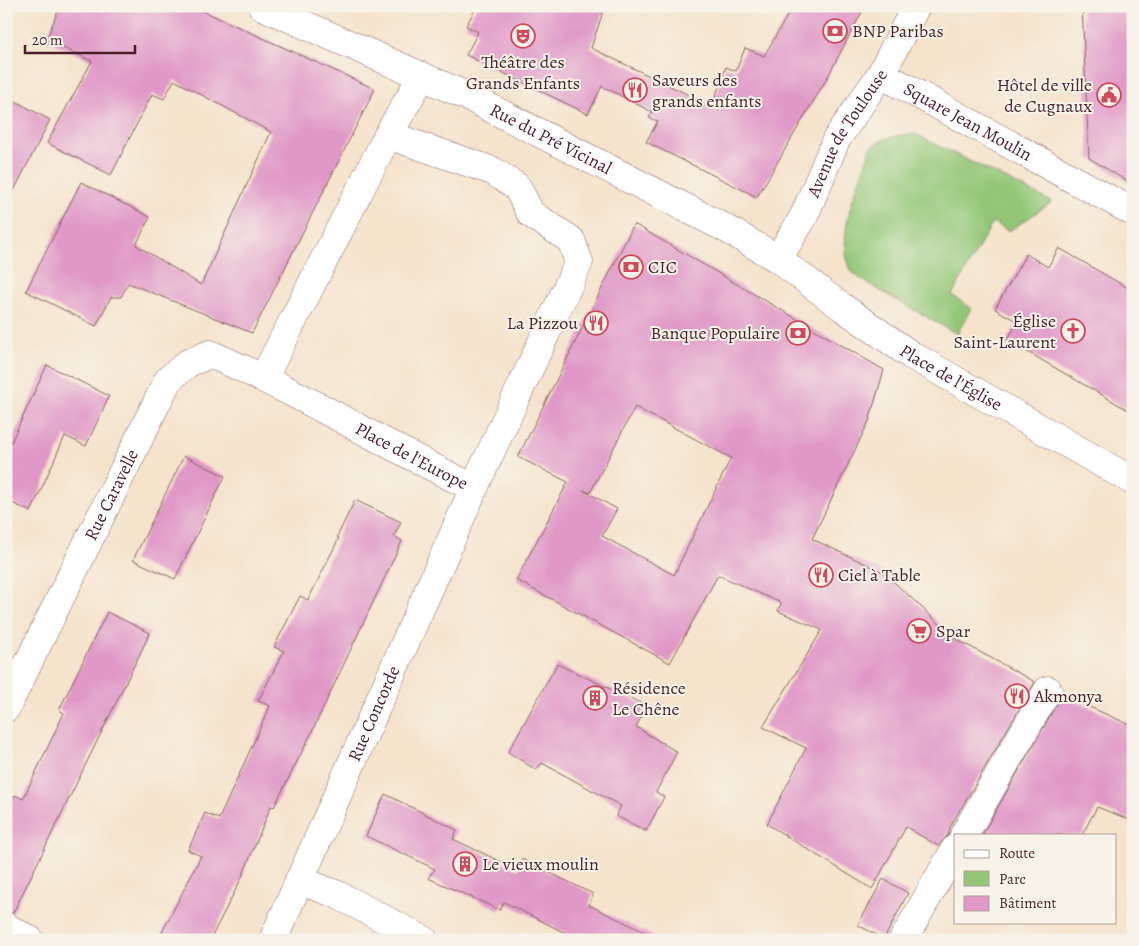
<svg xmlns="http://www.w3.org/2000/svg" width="1139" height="946" font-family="Alegreya,serif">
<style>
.green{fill:#93c777;stroke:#6e7351}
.building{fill:#e099c7;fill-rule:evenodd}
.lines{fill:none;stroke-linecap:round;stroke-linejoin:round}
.street-casing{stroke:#866463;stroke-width:29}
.street{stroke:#fff;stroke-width:28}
.labels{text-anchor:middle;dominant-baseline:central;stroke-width:4;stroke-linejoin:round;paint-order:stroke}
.poi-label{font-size:18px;fill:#4a1f2b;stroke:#f7f3e8;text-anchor:start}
.street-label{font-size:18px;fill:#4a1f2b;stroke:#f7f3e8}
</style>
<rect width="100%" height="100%" fill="#f7f3e8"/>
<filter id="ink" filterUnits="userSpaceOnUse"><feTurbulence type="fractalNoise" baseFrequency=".02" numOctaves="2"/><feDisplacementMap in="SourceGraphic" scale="10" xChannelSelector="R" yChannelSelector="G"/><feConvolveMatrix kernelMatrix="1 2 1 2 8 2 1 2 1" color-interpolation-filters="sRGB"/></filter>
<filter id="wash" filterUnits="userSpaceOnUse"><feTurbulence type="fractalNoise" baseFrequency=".0096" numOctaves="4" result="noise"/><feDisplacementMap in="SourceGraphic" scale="20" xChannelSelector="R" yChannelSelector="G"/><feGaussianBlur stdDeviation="1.12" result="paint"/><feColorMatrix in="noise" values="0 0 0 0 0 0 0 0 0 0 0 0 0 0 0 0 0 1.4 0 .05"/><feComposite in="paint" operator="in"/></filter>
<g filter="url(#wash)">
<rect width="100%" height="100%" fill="#f5e3cc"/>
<path class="green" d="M 915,134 L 1052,202 L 1009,231 L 993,222 L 952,295 L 971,308 L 957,334 C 943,326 855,278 852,272 C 833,236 859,184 871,148 C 882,136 900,135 915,134 Z"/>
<g id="blocks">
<g class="building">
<path d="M 60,6 L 192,6 L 375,89 L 252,333 L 128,283 L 121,297 L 111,297 L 96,326 L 26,291 L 81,182 L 150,217 L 136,245 L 201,285 L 271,132 L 174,80 L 164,99 L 152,94 L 111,175 L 47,143 L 92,61 L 46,40 Z"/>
<path d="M 477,6 L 605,6 L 591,48 L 712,106 L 726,67 L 736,71 L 745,48 L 764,56 L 793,6 L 865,6 L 827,78 L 757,197 L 646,142 L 658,121 L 649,118 L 652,112 L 602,86 L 588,114 L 466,55 L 478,32 L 466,26 Z"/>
<path d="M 1082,6 L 1133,6 L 1133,185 L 1089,158 Z"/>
<path d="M 6,96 L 50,120 L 6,206 Z"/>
<path d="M 634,224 L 884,370 L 869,421 L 812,539 L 883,572 L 956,639 L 1035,682 L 950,827 L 948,835 L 938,846 L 906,827 L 872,889 L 767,824 L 806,748 L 763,727 L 822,630 L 778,611 L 781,603 L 718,575 L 670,663 L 516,580 L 568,482 L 518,457 ZM 635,407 L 731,458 L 674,575 L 602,536 L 617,509 L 583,490 L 590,493 Z"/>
<path d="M 1059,248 L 1133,291 L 1133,413 L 1007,340 L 1018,322 L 995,309 L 1026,254 L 1048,267 Z"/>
<path d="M 47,365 L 109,396 L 86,446 L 65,436 L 31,512 L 6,500 L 6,453 Z"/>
<path d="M 184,456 L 225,476 L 175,579 L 133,560 Z"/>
<path d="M 355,500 L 401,522 L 394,536 L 402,541 L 308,740 L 274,807 L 271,806 L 242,877 L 210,940 L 158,940 L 201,856 L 188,850 L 205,813 L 219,819 L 270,706 L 258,701 L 284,651 L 274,647 L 300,596 L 308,600 L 339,538 L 337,537 Z"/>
<path d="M 107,612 L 150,633 L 13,913 L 6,911 L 6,815 L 15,795 L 23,799 L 64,713 L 59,710 Z"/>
<path d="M 557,664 L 647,706 L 636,727 L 677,752 L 656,792 L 664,797 L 646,831 L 616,816 L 621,806 L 542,763 L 536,770 L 508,752 Z"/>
<path d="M 1062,695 L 1133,726 L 1133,821 L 1097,807 L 1082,835 L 982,835 Z"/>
<path d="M 385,794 L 457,830 L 453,839 L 518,870 L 522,859 L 593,894 L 589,905 L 661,940 L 579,940 L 504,902 L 500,910 L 428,878 L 435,869 L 366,836 Z"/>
<path d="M 883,879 L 908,893 L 884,939 L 858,925 Z"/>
</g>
</g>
</g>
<g filter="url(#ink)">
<use href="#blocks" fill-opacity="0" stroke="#866463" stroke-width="1"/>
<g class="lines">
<g class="street-casing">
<g id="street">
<path id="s1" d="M 262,6 L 467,96 L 727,229 L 778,259 L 842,307 L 911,355 L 1133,481"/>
<path id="s2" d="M 881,74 L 1133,212"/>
<path id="s3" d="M 778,259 L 804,216 L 836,140 L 881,74 L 916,6"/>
<path d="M 264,377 L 388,135 L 422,76"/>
<path id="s4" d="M 6,708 L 168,380 L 188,363 L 210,354 C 301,393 385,445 474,488 L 579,262 L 571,240 L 531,214 L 517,187 L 493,171 L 388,135"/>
<path d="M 964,835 L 1048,690"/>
<path d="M 299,880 L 338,895 L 424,940"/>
<path d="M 6,927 L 30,940"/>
<path id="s5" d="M 273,940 L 474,488"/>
<path d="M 903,940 L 955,849"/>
</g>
</g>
<use href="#street" class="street"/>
</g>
</g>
<defs>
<g id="bank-ring" transform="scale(1.25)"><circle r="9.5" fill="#f7f3e8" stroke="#d1495b" stroke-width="1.5"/><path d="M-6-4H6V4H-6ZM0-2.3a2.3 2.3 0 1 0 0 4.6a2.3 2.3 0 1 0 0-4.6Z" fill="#d1495b"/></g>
<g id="theatre-ring" transform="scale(1.25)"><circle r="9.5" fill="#f7f3e8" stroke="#d1495b" stroke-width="1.5"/><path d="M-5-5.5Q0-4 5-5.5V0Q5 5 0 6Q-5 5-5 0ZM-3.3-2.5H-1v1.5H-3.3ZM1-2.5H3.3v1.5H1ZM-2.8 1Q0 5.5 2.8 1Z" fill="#d1495b"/></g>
<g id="restaurant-ring" transform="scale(1.25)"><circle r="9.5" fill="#f7f3e8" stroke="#d1495b" stroke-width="1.5"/><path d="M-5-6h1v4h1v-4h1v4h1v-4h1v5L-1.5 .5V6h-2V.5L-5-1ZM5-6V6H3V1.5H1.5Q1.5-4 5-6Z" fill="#d1495b"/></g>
<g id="civic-ring" transform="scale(1.25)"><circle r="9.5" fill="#f7f3e8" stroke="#d1495b" stroke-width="1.5"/><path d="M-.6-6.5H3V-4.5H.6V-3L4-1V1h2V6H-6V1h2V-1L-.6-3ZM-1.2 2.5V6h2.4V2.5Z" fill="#d1495b"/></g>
<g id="church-ring" transform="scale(1.25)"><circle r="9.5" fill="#f7f3e8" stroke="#d1495b" stroke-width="1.5"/><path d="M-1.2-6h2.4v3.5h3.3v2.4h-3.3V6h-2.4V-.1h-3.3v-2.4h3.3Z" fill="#d1495b"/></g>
<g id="supermarket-ring" transform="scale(1.25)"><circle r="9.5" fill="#f7f3e8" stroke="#d1495b" stroke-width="1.5"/><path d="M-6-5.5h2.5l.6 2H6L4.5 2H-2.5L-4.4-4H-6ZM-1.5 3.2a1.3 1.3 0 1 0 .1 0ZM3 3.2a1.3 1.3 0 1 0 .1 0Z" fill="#d1495b"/></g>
<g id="building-ring" transform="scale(1.25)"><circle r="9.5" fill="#f7f3e8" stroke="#d1495b" stroke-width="1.5"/><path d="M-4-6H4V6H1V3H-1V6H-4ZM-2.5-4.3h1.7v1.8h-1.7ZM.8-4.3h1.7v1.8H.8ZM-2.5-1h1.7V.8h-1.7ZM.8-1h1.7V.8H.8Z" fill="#d1495b"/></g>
</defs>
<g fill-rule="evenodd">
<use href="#bank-ring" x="835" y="31"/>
<use href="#theatre-ring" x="523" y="36"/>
<use href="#restaurant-ring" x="635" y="90"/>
<use href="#civic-ring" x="1109" y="95"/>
<use href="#bank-ring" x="631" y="267"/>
<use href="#restaurant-ring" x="596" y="323"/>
<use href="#church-ring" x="1073" y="331"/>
<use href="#bank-ring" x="798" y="333"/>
<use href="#restaurant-ring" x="821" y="575"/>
<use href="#supermarket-ring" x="919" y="631"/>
<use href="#restaurant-ring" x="1017" y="696"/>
<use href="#building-ring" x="595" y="698"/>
<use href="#building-ring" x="465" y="864"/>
</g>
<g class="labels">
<g class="poi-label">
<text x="852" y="31">BNP Paribas</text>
<text x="523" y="62" text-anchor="middle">Théâtre des<tspan x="523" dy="21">Grands Enfants</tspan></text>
<text x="652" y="80">Saveurs des<tspan x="652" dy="21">grands enfants</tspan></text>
<text x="1092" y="85" text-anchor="end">Hôtel de ville<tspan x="1092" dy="21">de Cugnaux</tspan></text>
<text x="648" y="267">CIC</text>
<text x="1056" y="321" text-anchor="end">Église<tspan x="1056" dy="21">Saint-Laurent</tspan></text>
<text x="578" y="323" text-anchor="end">La Pizzou</text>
<text x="780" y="333" text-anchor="end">Banque Populaire</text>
<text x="838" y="575">Ciel à Table</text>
<text x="936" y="631">Spar</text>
<text x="612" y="688">Résidence<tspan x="612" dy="21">Le Chêne</tspan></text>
<text x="1034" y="696">Akmonya</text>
<text x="482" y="864">Le vieux moulin</text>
</g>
<g class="street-label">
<text stroke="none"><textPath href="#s2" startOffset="99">Square Jean Moulin</textPath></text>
<text stroke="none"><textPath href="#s3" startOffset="144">Avenue de Toulouse</textPath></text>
<text stroke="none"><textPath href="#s1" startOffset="318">Rue du Pré Vicinal</textPath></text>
<text stroke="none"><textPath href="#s1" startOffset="785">Place de l'Église</textPath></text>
<text stroke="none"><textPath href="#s4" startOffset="642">Place de l'Europe</textPath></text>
<text stroke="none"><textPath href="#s4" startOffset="238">Rue Caravelle</textPath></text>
<text stroke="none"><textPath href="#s5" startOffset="248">Rue Concorde</textPath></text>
</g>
</g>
<rect width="1139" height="946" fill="none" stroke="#f7f3e8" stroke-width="25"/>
<rect x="954" y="834" width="162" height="90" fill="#f7f3e8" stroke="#b29e9c"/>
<rect x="964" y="850" width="25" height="8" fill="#ffffff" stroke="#b29e9c"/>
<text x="999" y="858" font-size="15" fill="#4a1f2b">Route</text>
<rect x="964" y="871" width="25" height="15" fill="#93c777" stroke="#b29e9c"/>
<text x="999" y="884" font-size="15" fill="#4a1f2b">Parc</text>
<rect x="964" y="896" width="25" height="15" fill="#e099c7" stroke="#b29e9c"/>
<text x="999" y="908" font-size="15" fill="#4a1f2b">Bâtiment</text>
<path d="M25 45v8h110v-8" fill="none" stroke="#4a1f2b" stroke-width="2.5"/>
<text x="32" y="45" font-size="15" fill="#4a1f2b" stroke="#f7f3e8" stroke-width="4" paint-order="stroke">20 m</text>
</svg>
